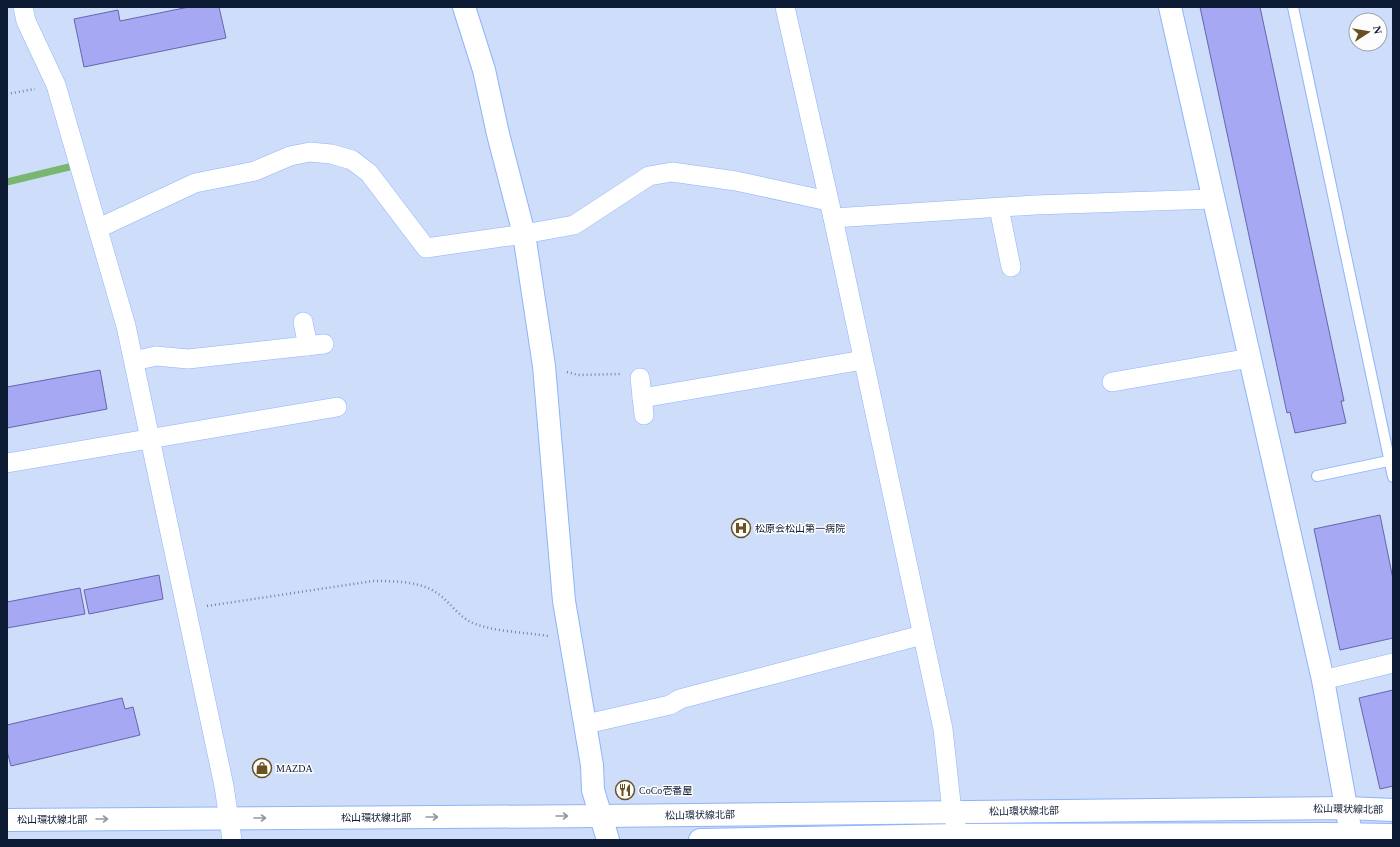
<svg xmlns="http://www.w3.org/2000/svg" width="1400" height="847" font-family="'Times New Roman','Noto Sans JP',serif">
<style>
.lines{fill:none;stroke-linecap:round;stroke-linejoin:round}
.stream{stroke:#79b672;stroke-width:7}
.building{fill:#a6a8f4;stroke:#6666ac}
.service-casing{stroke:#8fb4f9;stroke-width:12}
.minor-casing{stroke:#8fb4f9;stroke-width:20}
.tertiary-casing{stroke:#8fb4f9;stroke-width:24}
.path{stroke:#7785a1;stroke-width:2.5;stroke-dasharray:1 3;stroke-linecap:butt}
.service{stroke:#fff;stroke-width:10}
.minor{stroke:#fff;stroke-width:19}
.tertiary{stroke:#fff;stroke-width:22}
.oneway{stroke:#9398a4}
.labels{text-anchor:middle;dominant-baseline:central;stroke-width:3;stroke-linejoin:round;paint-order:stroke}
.poi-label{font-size:10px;fill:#0e1b35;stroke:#fdfdfd;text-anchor:start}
.street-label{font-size:10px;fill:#0e1b35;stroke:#fdfdfd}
</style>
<rect width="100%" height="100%" fill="#cdddfa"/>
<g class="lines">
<path class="stream" d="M 7,182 L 69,167"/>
</g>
<g class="building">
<path d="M 189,7 L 219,7 L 226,38 L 84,67 L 74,19 L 118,10 L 120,21 Z"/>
<path d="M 1200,7 L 1260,7 L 1344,401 L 1341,401 L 1346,423 L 1295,433 L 1290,412 L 1287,413 Z"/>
<path d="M 100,370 L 107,409 L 7,428 L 7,387 Z"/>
<path d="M 1380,515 L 1393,579 L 1393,638 L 1340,650 L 1314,529 Z"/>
<path d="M 159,575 L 163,599 L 89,614 L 84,590 Z"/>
<path d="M 80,588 L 85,614 L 7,628 L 7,602 Z"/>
<path d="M 1393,690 L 1393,786 L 1380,789 L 1359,698 Z"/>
<path d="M 122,698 L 125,709 L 133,707 L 140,735 L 11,766 L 7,751 L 7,725 Z"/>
</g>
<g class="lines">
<g class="service-casing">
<g id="service">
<path d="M 1293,7 L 1393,477"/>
<path d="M 1317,476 L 1393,460"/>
</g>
</g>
<g class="minor-casing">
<g id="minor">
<path d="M 23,7 L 26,21 L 56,85 L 126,326 L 224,786 L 232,840"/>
<path d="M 785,7 L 833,218 L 943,729 L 952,812 L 956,825"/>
<path d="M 999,208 L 1011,267"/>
<path d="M 833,218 L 1035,205 L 1213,199"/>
<path d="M 99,228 L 195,183 L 255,171 L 290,156 L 310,152 L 331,154 L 352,160 L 369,173 L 426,248 L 524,234 L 574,225 L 649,176 L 672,172 L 736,181 L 828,201"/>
<path d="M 303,322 L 308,346"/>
<path d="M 134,361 L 156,356 L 188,359 L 324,344"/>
<path d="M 640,378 L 644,415"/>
<path d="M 1112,382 L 1250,358"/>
<path d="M 642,398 L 863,360"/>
<path d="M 7,463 L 337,407"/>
<path d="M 1323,680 L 1393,663"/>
<path d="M 586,724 L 670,705 L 680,699 L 922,635"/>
</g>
</g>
<g class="tertiary-casing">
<g id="tertiary">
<path d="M 464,7 L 484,70 L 498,134 L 524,234 L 544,366 L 564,601 L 592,765 L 593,790 L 608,840"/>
<path d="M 1170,7 L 1323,680 L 1351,834"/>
<path d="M 7,820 L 601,816 L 1347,808 L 1393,810"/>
<path d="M 700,840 L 959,835 L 1326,834 L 1393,835"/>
</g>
</g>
<g class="path">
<path d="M 7,94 L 35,89"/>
<path d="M 567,372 L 578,375 L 620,374"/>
<path d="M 207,606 L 373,581 C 396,581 423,581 441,596 C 451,604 458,615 469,621 C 489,632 525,632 548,636"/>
</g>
<use href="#service" class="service"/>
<use href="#minor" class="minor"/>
<use href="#tertiary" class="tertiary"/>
</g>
<defs><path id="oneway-shaft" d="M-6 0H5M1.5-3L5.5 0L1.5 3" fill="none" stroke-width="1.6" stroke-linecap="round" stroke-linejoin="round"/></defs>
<g class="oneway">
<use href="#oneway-shaft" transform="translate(562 816)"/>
<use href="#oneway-shaft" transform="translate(432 817)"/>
<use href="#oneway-shaft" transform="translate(260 818)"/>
<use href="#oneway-shaft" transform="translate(102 819)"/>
</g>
<defs>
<g id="hospital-ring" transform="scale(1)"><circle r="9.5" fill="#fdfdfd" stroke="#695121" stroke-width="1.5"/><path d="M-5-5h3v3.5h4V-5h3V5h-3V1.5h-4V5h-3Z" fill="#695121"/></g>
<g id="shop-ring" transform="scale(1)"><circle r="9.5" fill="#fdfdfd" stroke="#695121" stroke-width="1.5"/><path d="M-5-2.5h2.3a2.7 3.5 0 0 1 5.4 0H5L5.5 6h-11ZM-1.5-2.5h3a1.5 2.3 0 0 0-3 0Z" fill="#695121"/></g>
<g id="restaurant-ring" transform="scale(1)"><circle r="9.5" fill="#fdfdfd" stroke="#695121" stroke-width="1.5"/><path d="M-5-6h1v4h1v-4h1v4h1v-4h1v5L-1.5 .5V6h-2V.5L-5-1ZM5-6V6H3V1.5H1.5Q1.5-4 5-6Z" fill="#695121"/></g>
</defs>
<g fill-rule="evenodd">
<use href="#hospital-ring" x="741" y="528"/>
<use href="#shop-ring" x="262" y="768"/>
<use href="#restaurant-ring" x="625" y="790"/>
</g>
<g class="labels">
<g class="poi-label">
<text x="755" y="528">松原会松山第一病院</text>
<text x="276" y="768">MAZDA</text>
<text x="639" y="790">CoCo壱番屋</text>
</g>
<g class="street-label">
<text transform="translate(1348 809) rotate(1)">松山環状線北部</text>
<text transform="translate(1024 811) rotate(-1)">松山環状線北部</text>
<text transform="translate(700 815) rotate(-1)">松山環状線北部</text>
<text x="376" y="817">松山環状線北部</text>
<text x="52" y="819">松山環状線北部</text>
</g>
</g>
<rect width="1400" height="847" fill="none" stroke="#0e1b35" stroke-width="16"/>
<g transform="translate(1368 32) rotate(78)"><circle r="19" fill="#fdfdfd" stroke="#9da3ad"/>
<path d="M0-3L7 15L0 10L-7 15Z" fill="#695121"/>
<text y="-6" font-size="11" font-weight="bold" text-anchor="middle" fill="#0e1b35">N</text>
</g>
</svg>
